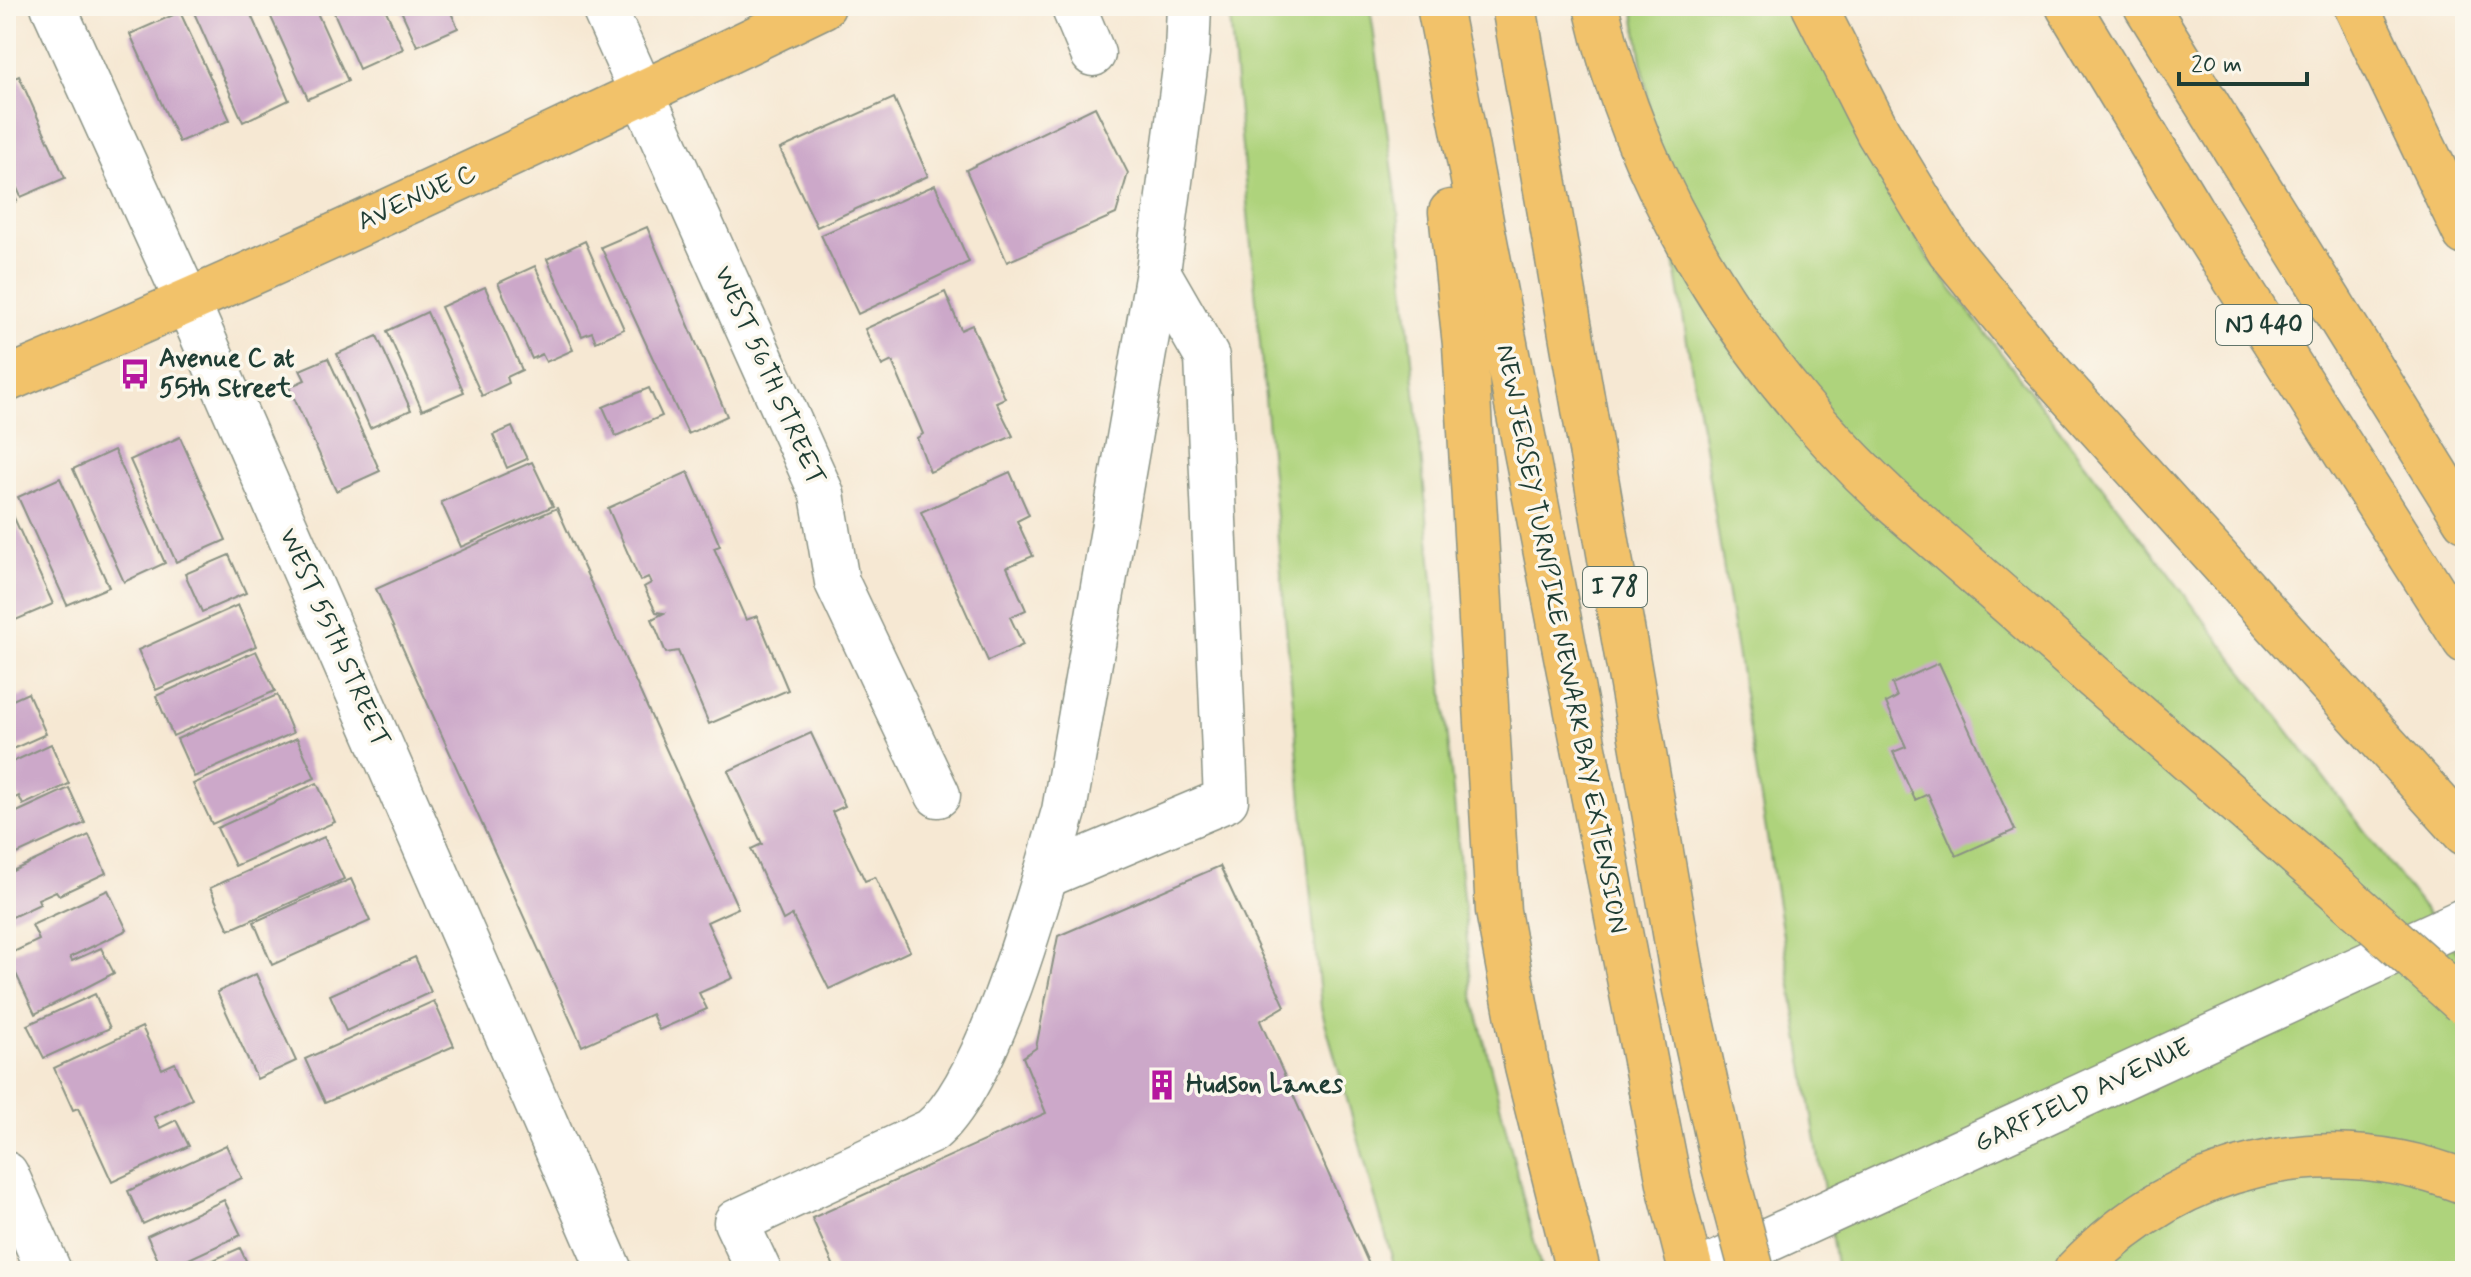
<svg xmlns="http://www.w3.org/2000/svg" width="2471" height="1277" font-family="Mynerve,sans-serif">
<style>
.green{fill:#aed37c;stroke:#668858;stroke-width:2}
.building{fill:#cca8c9}
.lines{fill:none;stroke-linecap:round;stroke-linejoin:round}
.minor-casing{stroke:#8a9284;stroke-width:47}
.major-casing{stroke:#8a9284;stroke-width:47}
.highway-casing{stroke:#8a9284;stroke-width:47}
.minor{stroke:#fff;stroke-width:44}
.major{stroke:#f2c26a;stroke-width:44}
.highway{stroke:#f2c26a;stroke-width:44}
.highway-bridge-casing{stroke:#8a9284;stroke-width:47;stroke-linecap:butt}
.highway-bridge{stroke:#f2c26a;stroke-width:44}
.labels{text-anchor:middle;dominant-baseline:central;stroke-width:7;stroke-linejoin:round;paint-order:stroke}
.shield{fill:#fbf7ec;stroke:#61756b;stroke-width:2}
.shield-label{font-size:24px;font-weight:bold;fill:#1f3d34}
.street-label{font-size:26px;fill:#1f3d34;stroke:#fbf7ec}
.poi-label{font-size:26px;font-weight:bold;fill:#1f3d34;stroke:#fbf7ec;text-anchor:start}
</style>
<rect width="100%" height="100%" fill="#fbf7ec"/>
<filter id="ink" filterUnits="userSpaceOnUse"><feTurbulence type="fractalNoise" baseFrequency=".0125" numOctaves="2"/><feDisplacementMap in="SourceGraphic" scale="16" xChannelSelector="R" yChannelSelector="G"/><feConvolveMatrix kernelMatrix="1 2 1 2 8 2 1 2 1" color-interpolation-filters="sRGB"/></filter>
<filter id="wash" filterUnits="userSpaceOnUse"><feTurbulence type="fractalNoise" baseFrequency=".006" numOctaves="4" result="noise"/><feDisplacementMap in="SourceGraphic" scale="32" xChannelSelector="R" yChannelSelector="G"/><feGaussianBlur stdDeviation="1.8" result="paint"/><feColorMatrix in="noise" values="0 0 0 0 0 0 0 0 0 0 0 0 0 0 0 0 0 1.4 0 .05"/><feComposite in="paint" operator="in"/></filter>
<g filter="url(#wash)">
<rect width="100%" height="100%" fill="#f6e8d3"/>
<g class="green">
<path d="M 1229,6 L 1370,6 L 1397,201 L 1472,992 L 1541,1269 L 1537,1271 L 1396,1271 L 1321,1008 Z"/>
<path d="M 1633,6 L 1810,6 L 1921,248 L 2465,963 L 2465,1271 L 1837,1271 Z"/>
</g>
<g id="blocks">
<g class="building">
<path d="M 191,6 L 247,6 L 289,100 L 243,122 Z"/>
<path d="M 266,6 L 314,6 L 348,81 L 308,99 Z"/>
<path d="M 331,6 L 384,6 L 403,49 L 359,69 Z"/>
<path d="M 399,6 L 448,6 L 458,28 L 417,46 Z"/>
<path d="M 180,12 L 230,120 L 179,142 L 130,34 Z"/>
<path d="M 19,76 L 65,178 L 21,197 L 6,164 L 6,82 Z"/>
<path d="M 894,98 L 928,176 L 817,227 L 780,149 Z"/>
<path d="M 1095,107 L 1128,173 L 1116,214 L 1007,262 L 966,170 Z"/>
<path d="M 6,177 L 17,201 L 6,206 Z"/>
<path d="M 935,185 L 969,262 L 858,314 L 821,235 Z"/>
<path d="M 647,227 L 727,416 L 688,434 L 601,247 Z"/>
<path d="M 585,241 L 624,329 L 596,342 L 592,332 L 582,336 L 547,259 Z"/>
<path d="M 535,266 L 573,350 L 546,362 L 542,354 L 532,359 L 498,283 Z"/>
<path d="M 485,287 L 522,370 L 507,377 L 509,383 L 482,396 L 441,307 Z"/>
<path d="M 945,292 L 961,330 L 972,325 L 1005,398 L 996,402 L 1013,436 L 930,472 L 917,438 L 923,434 L 892,361 L 882,366 L 865,329 Z"/>
<path d="M 427,312 L 464,392 L 422,410 L 387,331 Z"/>
<path d="M 377,336 L 411,410 L 370,428 L 337,354 Z"/>
<path d="M 328,358 L 380,471 L 336,491 L 289,387 L 305,380 L 300,370 Z"/>
<path d="M 649,388 L 662,416 L 616,436 L 603,407 Z"/>
<path d="M 512,427 L 527,459 L 507,468 L 493,435 Z"/>
<path d="M 180,437 L 226,540 L 176,562 L 130,460 Z"/>
<path d="M 114,450 L 165,563 L 124,582 L 73,469 Z"/>
<path d="M 532,462 L 553,506 L 461,547 L 441,502 Z"/>
<path d="M 688,472 L 720,546 L 714,548 L 746,620 L 757,616 L 788,690 L 709,724 L 678,651 L 666,653 L 652,619 L 664,613 L 656,612 L 644,587 L 651,583 L 648,577 L 640,581 L 608,508 Z"/>
<path d="M 1010,472 L 1029,515 L 1017,521 L 1033,556 L 1007,567 L 1026,610 L 1010,617 L 1023,645 L 988,661 L 921,512 Z"/>
<path d="M 60,478 L 109,587 L 67,605 L 18,497 Z"/>
<path d="M 6,500 L 53,604 L 11,622 L 6,610 Z"/>
<path d="M 557,508 L 738,908 L 707,922 L 733,978 L 699,993 L 707,1009 L 659,1030 L 652,1014 L 582,1046 L 376,589 Z"/>
<path d="M 229,555 L 246,593 L 202,612 L 185,574 Z"/>
<path d="M 238,605 L 256,646 L 156,690 L 138,650 Z"/>
<path d="M 256,651 L 275,691 L 173,736 L 156,696 Z"/>
<path d="M 1939,663 L 2015,830 L 1956,856 L 1928,794 L 1915,800 L 1893,752 L 1906,747 L 1886,703 L 1897,697 L 1892,684 Z"/>
<path d="M 28,693 L 46,734 L 6,752 L 6,703 Z"/>
<path d="M 277,695 L 293,733 L 194,777 L 177,739 Z"/>
<path d="M 811,733 L 845,806 L 832,812 L 865,881 L 875,877 L 910,951 L 829,989 L 792,915 L 783,920 L 751,849 L 762,844 L 728,771 Z"/>
<path d="M 297,738 L 315,778 L 212,824 L 193,784 Z"/>
<path d="M 51,744 L 69,784 L 23,805 L 19,796 L 6,802 L 6,765 Z"/>
<path d="M 317,783 L 335,822 L 235,866 L 217,828 Z"/>
<path d="M 69,788 L 85,823 L 6,859 L 6,817 Z"/>
<path d="M 89,835 L 106,873 L 59,895 L 56,891 L 38,899 L 40,904 L 6,920 L 6,874 Z"/>
<path d="M 324,837 L 344,879 L 229,930 L 210,888 Z"/>
<path d="M 1220,866 L 1285,1006 L 1260,1021 L 1372,1271 L 836,1271 L 812,1218 L 1046,1113 L 1023,1057 L 1036,1048 L 1058,936 Z"/>
<path d="M 351,879 L 370,921 L 272,965 L 254,922 Z"/>
<path d="M 108,890 L 127,930 L 70,957 L 72,961 L 101,948 L 114,973 L 35,1014 L 7,955 L 39,940 L 32,925 Z"/>
<path d="M 415,957 L 431,992 L 346,1031 L 330,995 Z"/>
<path d="M 256,974 L 296,1061 L 257,1079 L 217,992 Z"/>
<path d="M 95,994 L 110,1028 L 44,1058 L 27,1025 Z"/>
<path d="M 434,1001 L 454,1046 L 325,1103 L 305,1059 Z"/>
<path d="M 142,1027 L 162,1069 L 175,1063 L 192,1099 L 154,1117 L 160,1128 L 176,1120 L 189,1146 L 112,1182 L 78,1108 L 73,1110 L 54,1068 Z"/>
<path d="M 226,1145 L 242,1178 L 143,1224 L 128,1191 Z"/>
<path d="M 224,1200 L 241,1235 L 163,1271 L 147,1236 Z"/>
<path d="M 240,1248 L 251,1271 L 189,1271 Z"/>
</g>
</g>
</g>
<g filter="url(#ink)">
<use href="#blocks" fill-opacity="0" stroke="#8a9284" stroke-width="2"/>
<g class="lines">
<g class="minor-casing">
<g id="minor">
<path d="M 53,6 L 188,303 L 610,1271"/>
<path d="M 603,6 L 822,494 L 837,582 L 938,795"/>
<path d="M 1073,6 L 1093,54"/>
<path d="M 1045,876 L 1226,800 L 1207,357 L 1158,272"/>
<path d="M 6,1174 L 49,1271"/>
<path d="M 759,1271 L 736,1222 L 931,1131 C 991,1081 1041,890 1064,811 L 1158,272 L 1187,53 L 1189,6"/>
<path d="M 1700,1271 L 2465,920"/>
</g>
</g>
<g class="major-casing">
<path id="major" d="M 6,380 C 282,263 553,137 823,6"/>
</g>
<g class="highway-casing">
<g id="highway">
<path d="M 1439,6 L 1671,1193 L 1691,1271"/>
<path d="M 1514,6 L 1685,990 L 1724,1166"/>
<path d="M 1596,6 C 1639,194 1750,369 1890,499 L 2339,891"/>
<path d="M 1814,6 L 1878,132 L 1950,251 L 2041,363 L 2465,833"/>
<path d="M 2068,6 L 2191,210 L 2465,641"/>
<path d="M 2146,6 L 2465,519"/>
<path d="M 2356,6 L 2465,233"/>
<path d="M 1451,212 L 1465,345 L 1498,911 L 1527,1067 L 1578,1271"/>
<path d="M 2076,1271 C 2181,1162 2323,1127 2465,1182"/>
</g>
</g>
<use href="#minor" class="minor"/>
<use href="#major" class="major"/>
<use href="#highway" class="highway"/>
<g class="highway-bridge-casing">
<g id="highway-bridge">
<path d="M 2339,891 L 2463,1002"/>
<path d="M 1724,1166 L 1752,1271"/>
</g>
</g>
<use href="#highway-bridge" class="highway-bridge"/>
</g>
</g>
<defs>
<g id="bus-bare" transform="scale(2.4)"><path d="M-5-6H5V4H4V6H2V4H-2V6H-4V4H-5ZM-3.5-4V0h7V-4ZM-3.5 1.2v1.5H-2V1.2ZM2 1.2v1.5H3.5V1.2Z" fill="#b5179e" stroke="#fbf7ec" stroke-width="2.5" paint-order="stroke"/></g>
<g id="building-bare" transform="scale(2.4)"><path d="M-4-6H4V6H1V3H-1V6H-4ZM-2.5-4.3h1.7v1.8h-1.7ZM.8-4.3h1.7v1.8H.8ZM-2.5-1h1.7V.8h-1.7ZM.8-1h1.7V.8H.8Z" fill="#b5179e" stroke="#fbf7ec" stroke-width="2.5" paint-order="stroke"/></g>
</defs>
<g fill-rule="evenodd">
<use href="#bus-bare" x="135" y="374"/>
<use href="#building-bare" x="1162" y="1085"/>
</g>
<g class="labels">
<g class="shield">
<rect x="2216" y="305" width="96" height="40" rx="6"/>
<rect x="1583" y="567" width="64" height="40" rx="6"/>
</g>
<g class="shield-label">
<text x="2264" y="325">NJ 440</text>
<text x="1615" y="587">I 78</text>
</g>
<g class="street-label">
<text transform="translate(417 198) rotate(-24)">AVENUE C</text>
<text transform="translate(769 376) rotate(66)">WEST 56TH STREET</text>
<text transform="translate(334 638) rotate(66)">WEST 55TH STREET</text>
<text transform="translate(1561 639) rotate(79)">NEW JERSEY TURNPIKE NEWARK BAY EXTENSION</text>
<text transform="translate(2083 1096) rotate(-25)">GARFIELD AVENUE</text>
</g>
<g class="poi-label">
<text x="159" y="359">Avenue C at<tspan x="159" dy="30">55th Street</tspan></text>
<text x="1186" y="1085">Hudson Lanes</text>
</g>
</g>
<rect width="2471" height="1277" fill="none" stroke="#fbf7ec" stroke-width="32"/>
<path d="M2179 72v12h128v-12" fill="none" stroke="#1f3d34" stroke-width="4"/>
<text x="2191" y="72" font-size="24" fill="#1f3d34" stroke="#fbf7ec" stroke-width="6" paint-order="stroke">20 m</text>
</svg>
